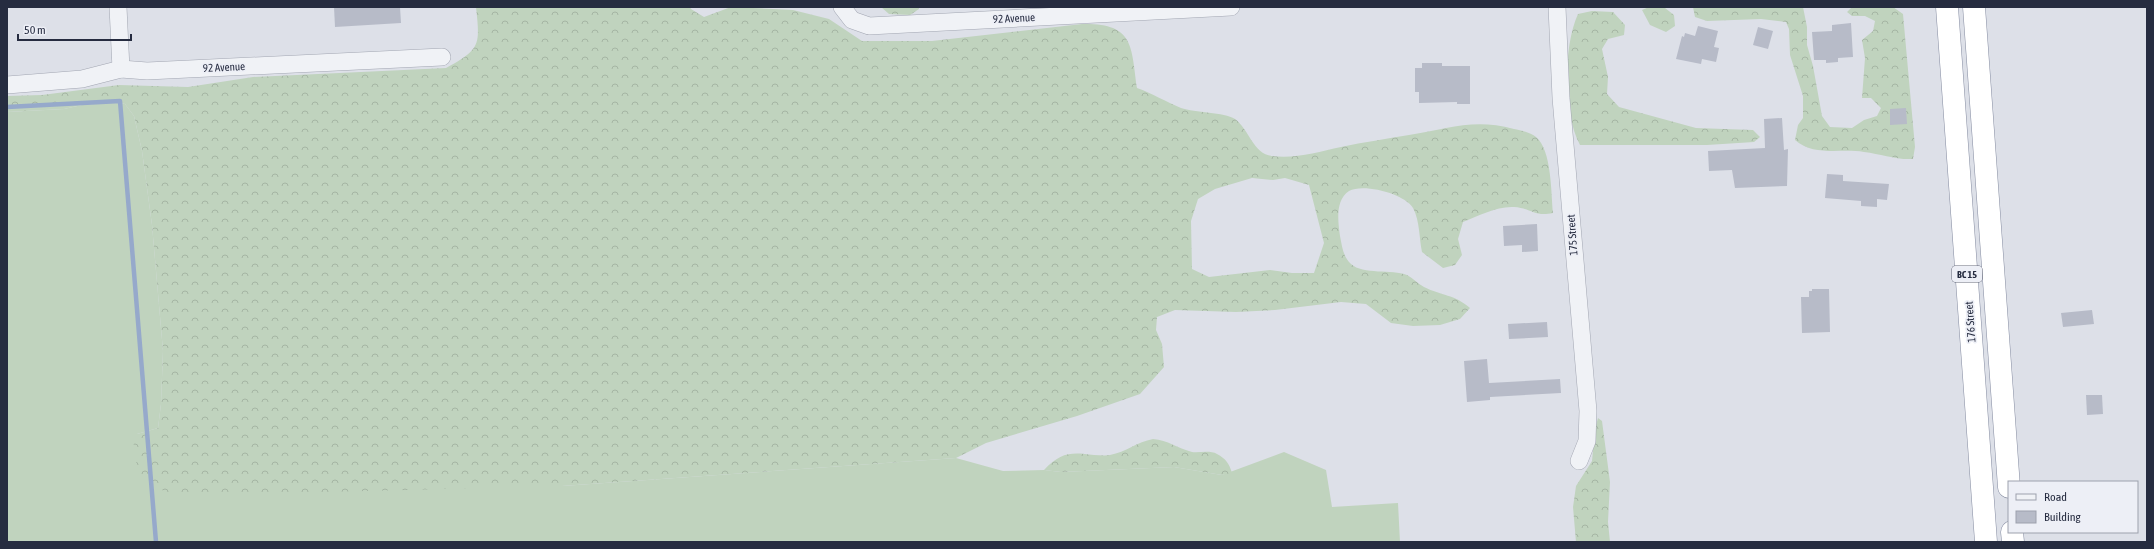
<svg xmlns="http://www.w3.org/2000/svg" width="2154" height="549" font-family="'Asap Condensed',sans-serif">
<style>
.grass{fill:#c0d3be}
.forest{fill:url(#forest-crowns);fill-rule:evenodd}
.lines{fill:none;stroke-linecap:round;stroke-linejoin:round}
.stream{stroke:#96a9cb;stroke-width:4.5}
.building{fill:#b7bbc8}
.street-casing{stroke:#a2a6b2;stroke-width:18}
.highway-casing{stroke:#848ba0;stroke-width:23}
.street{stroke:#f0f2f6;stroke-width:17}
.highway{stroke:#fff;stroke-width:22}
.labels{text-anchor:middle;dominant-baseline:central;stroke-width:3.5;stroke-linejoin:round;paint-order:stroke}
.shield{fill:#edeff6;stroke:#626677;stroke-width:1}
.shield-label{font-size:10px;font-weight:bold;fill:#262c40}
.street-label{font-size:11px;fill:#262c40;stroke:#edeff6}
</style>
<defs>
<pattern id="forest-crowns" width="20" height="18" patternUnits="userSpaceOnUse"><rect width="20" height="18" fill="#c0d3be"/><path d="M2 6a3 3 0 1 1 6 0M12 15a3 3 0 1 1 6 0" fill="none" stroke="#a5b5a4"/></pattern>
</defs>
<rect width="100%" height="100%" fill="#dde0e8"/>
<path class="grass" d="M 104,100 L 125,104 L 134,116 L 142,151 L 152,225 L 163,351 L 161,404 L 158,428 L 137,434 L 562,486 L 956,458 L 1003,471 L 1044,470 L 1061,472 L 1174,467 L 1222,475 L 1284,452 L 1326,470 L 1332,507 L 1398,503 L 1400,542 L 7,542 L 7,112 L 64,109 Z"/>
<g class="forest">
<path d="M 476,7 L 690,7 L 691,9 L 704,17 L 731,7 L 793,10 L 829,19 L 862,41 L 932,41 L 1082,24 C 1134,23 1131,45 1137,88 C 1152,93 1166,102 1181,108 C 1195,113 1224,112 1235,119 C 1249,129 1253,154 1272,156 C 1295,159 1318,152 1341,147 C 1364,142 1386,139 1409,135 C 1449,129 1473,118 1514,129 C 1521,130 1531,133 1536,137 C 1552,150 1551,194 1553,213 C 1534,217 1531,208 1514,207 C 1497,206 1478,216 1463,222 L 1458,239 L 1462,255 L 1455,265 L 1443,268 L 1422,252 C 1419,238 1420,221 1413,208 C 1405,194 1364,183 1349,191 C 1335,200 1338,222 1340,236 C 1342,246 1343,257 1351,264 C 1363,275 1392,269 1407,275 C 1413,278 1418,284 1424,287 C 1442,296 1454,294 1470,308 L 1460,319 L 1440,325 L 1413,326 L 1391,323 L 1366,304 L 1341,302 L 1275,310 L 1236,312 L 1175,310 L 1157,317 L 1156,330 L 1162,344 L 1164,367 L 1140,394 L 1077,416 L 986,443 L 956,458 L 562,486 L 173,496 L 142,479 L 132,450 L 137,434 L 158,428 L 161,404 L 163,351 L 152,225 L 142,151 L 134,116 L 125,104 L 104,100 L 64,109 L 7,112 L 7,96 L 42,95 L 119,85 L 188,87 L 253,77 L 446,68 C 481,49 480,45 476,7 ZM 1252,178 L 1273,180 L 1285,178 L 1309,185 L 1324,243 L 1314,273 L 1292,273 L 1270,270 L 1209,277 L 1192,269 L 1191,221 L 1198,199 L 1215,189 Z"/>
<path d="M 881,7 L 919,7 L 919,9 L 910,15 L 889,14 Z"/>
<path d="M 1649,7 L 1665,8 L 1674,15 L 1675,26 L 1666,32 L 1650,25 L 1642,10 Z"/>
<path d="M 1693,7 L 1803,7 L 1807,27 L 1807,45 L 1813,66 L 1822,116 L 1830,127 L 1852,128 L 1864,120 L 1877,116 L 1881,108 L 1871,98 L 1862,98 L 1865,58 L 1862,40 L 1873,31 L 1875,21 L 1865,16 L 1852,16 L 1847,12 L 1852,7 L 1893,7 L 1903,14 L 1915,147 L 1913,159 C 1896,160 1881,154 1864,152 C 1841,148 1814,157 1795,140 L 1798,125 L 1803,118 L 1803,96 L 1790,55 L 1789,29 L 1786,22 L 1761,19 L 1707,21 L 1695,17 Z"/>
<path d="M 1592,11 L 1613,12 L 1625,25 L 1624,35 L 1608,39 L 1602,49 L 1608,77 L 1607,94 L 1619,107 L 1696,128 L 1753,130 L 1760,137 L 1754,142 L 1707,145 L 1580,145 C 1563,113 1563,47 1578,14 Z"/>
<path d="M 1598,418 L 1602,421 L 1610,482 L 1608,522 L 1610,542 L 1576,542 L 1573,507 L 1576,486 L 1592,461 L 1595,429 Z"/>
<path d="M 1153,439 C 1168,440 1177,448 1192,452 C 1199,453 1210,450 1217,454 C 1226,459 1229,463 1232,473 L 1222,475 L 1174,467 L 1061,472 L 1044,470 C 1061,452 1071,452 1094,455 C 1099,455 1105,456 1110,455 C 1126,452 1137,442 1153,439 Z"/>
</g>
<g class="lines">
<path class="stream" d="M 7,107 L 120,101 L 156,542"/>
</g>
<g class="building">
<path d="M 334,7 L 400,7 L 401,23 L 335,27 Z"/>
<path d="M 1851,23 L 1853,57 L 1838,58 L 1838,62 L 1826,63 L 1826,60 L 1814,60 L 1812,32 L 1832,31 L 1832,25 Z"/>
<path d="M 1698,26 L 1718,31 L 1714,47 L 1719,48 L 1716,62 L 1702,59 L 1701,64 L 1676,59 L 1682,36 L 1684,37 L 1685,33 L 1695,36 Z"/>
<path d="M 1758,27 L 1773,31 L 1768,49 L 1753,45 Z"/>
<path d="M 1422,63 L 1442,63 L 1442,66 L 1470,66 L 1470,104 L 1457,104 L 1457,102 L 1419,103 L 1419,92 L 1415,92 L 1415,68 L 1422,68 Z"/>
<path d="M 1906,108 L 1907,124 L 1890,125 L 1890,109 Z"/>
<path d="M 1782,118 L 1784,150 L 1788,149 L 1787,186 L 1735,188 L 1732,170 L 1709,171 L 1708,151 L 1765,148 L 1764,119 Z"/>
<path d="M 1827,174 L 1843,175 L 1843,181 L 1889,184 L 1887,200 L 1877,199 L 1877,207 L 1861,206 L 1861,201 L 1825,198 Z"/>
<path d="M 1537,224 L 1538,251 L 1522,252 L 1522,245 L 1504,246 L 1503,226 Z"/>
<path d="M 1812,289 L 1829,289 L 1830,332 L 1802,333 L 1801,297 L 1809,297 L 1809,291 L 1812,291 Z"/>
<path d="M 2092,310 L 2094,324 L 2063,327 L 2061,313 Z"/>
<path d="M 1547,322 L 1548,337 L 1509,339 L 1508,324 Z"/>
<path d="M 1487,359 L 1489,383 L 1560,379 L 1561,393 L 1490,397 L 1490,400 L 1467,402 L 1464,361 Z"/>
<path d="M 2086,395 L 2102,395 L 2103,414 L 2087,415 Z"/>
</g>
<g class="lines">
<g class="street-casing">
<g id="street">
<path d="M 118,7 L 121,69"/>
<path d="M 842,7 L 852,20 L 869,26 L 1231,7"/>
<path d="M 1557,7 L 1561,98 L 1588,411 L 1587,441 L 1579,461"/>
<path d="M 7,85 L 82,79 L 121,69 L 147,71 L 442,57"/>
</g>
</g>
<g class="highway-casing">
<g id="highway">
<path d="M 1947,7 L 1986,542"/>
<path d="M 1974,7 L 2009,487"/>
<path d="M 2012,532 L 2013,542"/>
</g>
</g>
<use href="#street" class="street"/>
<use href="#highway" class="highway"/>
</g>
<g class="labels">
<rect class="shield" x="1952" y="266" width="30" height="16" rx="3"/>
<g class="shield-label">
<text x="1967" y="274">BC 15</text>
</g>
<g class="street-label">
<text transform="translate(1014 18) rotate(-3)">92 Avenue</text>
<text transform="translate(224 67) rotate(-3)">92 Avenue</text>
<text transform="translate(1572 235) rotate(-94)">175 Street</text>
<text transform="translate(1970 322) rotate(-94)">176 Street</text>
</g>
</g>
<rect width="2154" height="549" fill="none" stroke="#262c40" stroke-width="16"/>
<rect x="2008" y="481" width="130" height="52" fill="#edeff6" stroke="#9da1ad"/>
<rect x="2016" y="494" width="20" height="6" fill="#f0f2f6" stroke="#9da1ad"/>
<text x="2044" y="501" font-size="12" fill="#262c40">Road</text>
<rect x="2016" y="511" width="20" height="12" fill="#b7bbc8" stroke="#9da1ad"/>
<text x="2044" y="521" font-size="12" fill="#262c40">Building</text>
<path d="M18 34v6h113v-6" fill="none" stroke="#262c40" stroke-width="2"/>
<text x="24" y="34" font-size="12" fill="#262c40" stroke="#edeff6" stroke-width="3" paint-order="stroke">50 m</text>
</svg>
